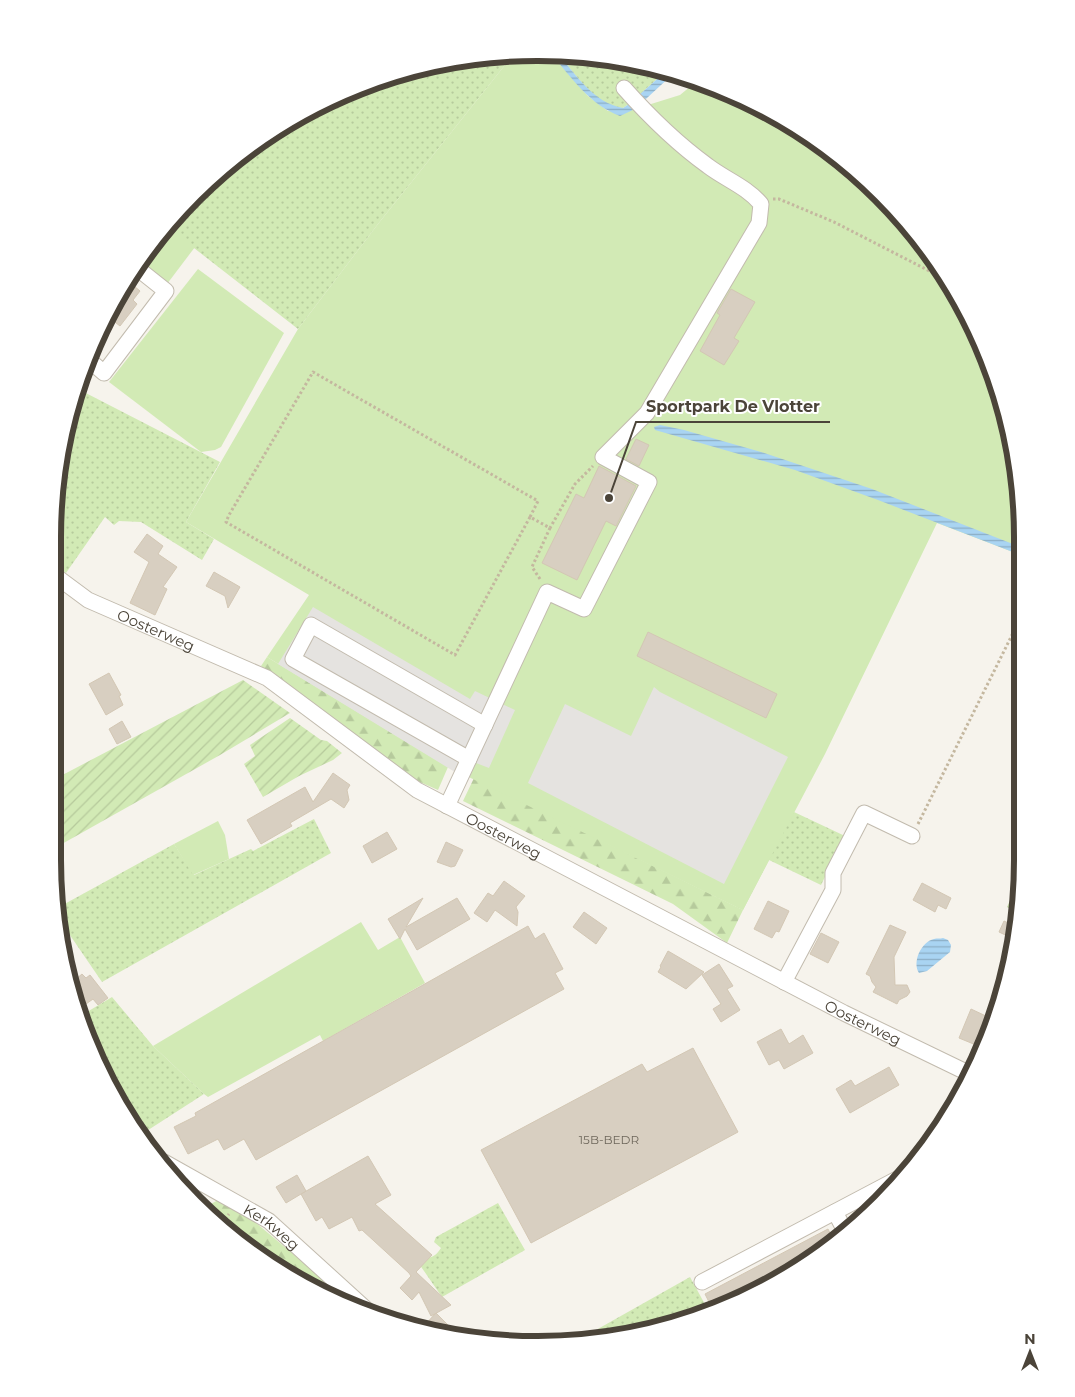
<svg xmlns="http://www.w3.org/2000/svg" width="1075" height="1397" font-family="Montserrat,sans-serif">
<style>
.grass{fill:url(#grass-dots)}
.forest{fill:url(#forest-firs)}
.garden{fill:url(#garden-furrows)}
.pitch{fill:#d2eab5}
.parking{fill:#e5e3e0}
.water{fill:url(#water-rules)}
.building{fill:#d8cfc1;stroke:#d3c7b4}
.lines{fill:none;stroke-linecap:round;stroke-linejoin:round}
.minor-casing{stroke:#c2bbae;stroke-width:17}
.path{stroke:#c4b79f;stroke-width:3;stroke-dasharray:2.5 2.5;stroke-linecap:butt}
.minor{stroke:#fff;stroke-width:15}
.labels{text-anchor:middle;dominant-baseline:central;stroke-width:4;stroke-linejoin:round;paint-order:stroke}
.number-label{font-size:12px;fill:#6e675b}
.street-label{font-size:15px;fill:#4b4439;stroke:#fff}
.rim{fill:none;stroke:#4b4439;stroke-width:6}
.leader{fill:none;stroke:#4b4439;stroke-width:2}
.callout-dot{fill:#4b4439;stroke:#fff;stroke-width:2}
.callout-label{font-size:16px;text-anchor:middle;font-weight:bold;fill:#4b4439;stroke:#fff;stroke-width:4;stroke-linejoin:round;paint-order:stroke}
</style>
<defs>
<pattern id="grass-dots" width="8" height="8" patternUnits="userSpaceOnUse" patternTransform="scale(1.25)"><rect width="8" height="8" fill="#d2eab5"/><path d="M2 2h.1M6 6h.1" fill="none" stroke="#b6ca9c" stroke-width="1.8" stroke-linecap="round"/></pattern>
<pattern id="forest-firs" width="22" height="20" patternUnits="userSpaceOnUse" patternTransform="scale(1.25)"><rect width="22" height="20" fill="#d2eab5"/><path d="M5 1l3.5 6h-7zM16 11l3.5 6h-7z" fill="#b6ca9c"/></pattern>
<pattern id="garden-furrows" width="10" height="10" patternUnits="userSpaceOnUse" patternTransform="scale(1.25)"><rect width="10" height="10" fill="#d2eab5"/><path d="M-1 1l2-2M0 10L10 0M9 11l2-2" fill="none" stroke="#b6ca9c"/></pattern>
<pattern id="water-rules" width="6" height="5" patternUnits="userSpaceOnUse" patternTransform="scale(1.25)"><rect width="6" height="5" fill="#a9d4f2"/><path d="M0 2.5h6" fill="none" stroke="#8caec5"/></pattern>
</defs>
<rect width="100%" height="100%" fill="#f6f3ec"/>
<g class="grass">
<path d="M 558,54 L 632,62 L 665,72 L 629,104 L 623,108 C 619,108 614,107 611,106 C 591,98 572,70 558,54 Z"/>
<path d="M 513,55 L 378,224 L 298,329 L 167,227 L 218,173 L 268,134 L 352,89 L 443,62 Z"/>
<path d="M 78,389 L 220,462 L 186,522 L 214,539 L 202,560 L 141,522 L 119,521 L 114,525 L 105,517 L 66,573 L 53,564 L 54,506 L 69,412 Z"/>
<path d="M 483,760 L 794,812 L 845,836 L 821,885 L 769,860 L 743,910 L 474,778 Z"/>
<path d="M 314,819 L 331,853 L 102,982 L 61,922 L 59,907 L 174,844 L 194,875 L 251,849 L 253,851 Z"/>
<path d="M 1018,883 L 1018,913 L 1007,907 Z"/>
<path d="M 112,997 L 153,1046 L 204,1094 L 142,1134 L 118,1102 L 82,1015 Z"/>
<path d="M 498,1203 L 525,1250 L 442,1297 L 415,1258 C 428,1259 434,1259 441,1248 L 434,1242 L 436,1237 Z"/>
<path d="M 690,1277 L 707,1308 L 663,1328 L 580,1339 Z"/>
</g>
<g class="forest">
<path d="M 267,657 L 448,767 L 438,790 L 413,779 L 261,666 Z"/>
<path d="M 474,778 L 743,910 L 727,943 L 673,904 L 463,801 Z"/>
<path d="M 218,1200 L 255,1222 L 350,1302 L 295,1280 L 202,1209 Z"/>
</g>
<g class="garden">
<path d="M 243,680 L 290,713 L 220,755 L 53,849 L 53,780 Z"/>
<path d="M 290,718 L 321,740 L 327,741 L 342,753 L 333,760 L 299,776 L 263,797 L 244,764 L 255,756 L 250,745 Z"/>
</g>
<g class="pitch">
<path d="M 538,53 L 551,54 L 588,96 L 608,111 L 635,109 L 680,95 L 697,81 L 723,90 L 807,134 L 881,195 L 941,268 L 997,381 L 1018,474 L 1018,554 L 937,523 L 825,754 L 743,910 L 448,767 L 267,657 L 309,595 L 186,522 L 298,329 L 378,224 L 513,55 Z"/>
<path d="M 167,227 L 195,247 L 167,284 L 140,263 L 153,242 Z"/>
<path d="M 198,269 L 284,333 L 221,447 L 215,450 L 201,452 L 109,382 Z"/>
<path d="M 218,821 L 225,835 L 229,859 L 193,875 L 174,844 Z"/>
<path d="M 361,922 L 378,950 L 400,937 L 425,983 L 323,1041 L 320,1035 L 208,1097 L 204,1094 L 153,1046 Z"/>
</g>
<g class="parking">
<path d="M 313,607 L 470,699 L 475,691 L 515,710 L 489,768 L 476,763 L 468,780 L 278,664 Z"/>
<path d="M 654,687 L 660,692 L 788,757 L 724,884 L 528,783 L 565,704 L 631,736 Z"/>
</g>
<g class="water">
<path d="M 551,54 L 558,54 C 576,75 594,103 623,108 L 629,104 L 665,72 L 673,74 L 635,109 L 620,116 C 590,105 571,77 551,54 Z"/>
<path d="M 660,425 L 684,430 L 761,452 L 872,489 L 1018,546 L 1018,554 L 878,500 L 795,470 L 655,430 L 654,427 Z"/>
<path d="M 943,938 L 948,940 L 951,945 L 950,952 L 927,971 L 919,973 C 912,962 921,942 934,939 C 937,938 940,939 943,938 Z"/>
</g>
<g class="building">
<path d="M 128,281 L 140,291 L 133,300 L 137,304 L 120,326 L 107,316 Z"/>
<path d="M 731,289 L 755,302 L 734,338 L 739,341 L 724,365 L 700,351 L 720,315 L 717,313 Z"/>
<path d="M 636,439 L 649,445 L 639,466 L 626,459 Z"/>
<path d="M 599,466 L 636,486 L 616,526 L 606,521 L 577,580 L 542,563 L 576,494 L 584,498 Z"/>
<path d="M 147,534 L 163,546 L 158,554 L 177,567 L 163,587 L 167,589 L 155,615 L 130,603 L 149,562 L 134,552 Z"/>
<path d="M 214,572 L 240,587 L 228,608 L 225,596 L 206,586 Z"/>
<path d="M 648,632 L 777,694 L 766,718 L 637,656 Z"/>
<path d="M 109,673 L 121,695 L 119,696 L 123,705 L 106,715 L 89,684 Z"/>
<path d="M 122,721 L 131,737 L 117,744 L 109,729 Z"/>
<path d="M 333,773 L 350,785 L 347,790 L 349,800 L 344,808 L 331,799 L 290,823 L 292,826 L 261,844 L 247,820 L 305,787 L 313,802 Z"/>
<path d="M 387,832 L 397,849 L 372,863 L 363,846 Z"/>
<path d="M 446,842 L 463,850 L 455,866 L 451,867 L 437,862 Z"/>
<path d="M 504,881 L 525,896 L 516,907 L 518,912 L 517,926 L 495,910 L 487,922 L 474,913 L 488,893 L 493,896 Z"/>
<path d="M 922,883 L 951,898 L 946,909 L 938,905 L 935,912 L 913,900 Z"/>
<path d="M 423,898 L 406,927 L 457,898 L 470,919 L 417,950 L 405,929 L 400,939 L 388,919 Z"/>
<path d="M 768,901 L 789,911 L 779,932 L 776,931 L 772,938 L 754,929 Z"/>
<path d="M 584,912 L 607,928 L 596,944 L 573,927 Z"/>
<path d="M 1004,921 L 1017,927 L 1014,939 L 999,932 Z"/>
<path d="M 890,925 L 906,932 L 894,957 L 895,985 L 907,985 L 910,992 L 907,996 L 899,1000 L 897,1004 L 873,992 L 876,987 L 872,982 L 870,976 L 866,974 Z"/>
<path d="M 528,926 L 535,939 L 544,933 L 563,969 L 555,973 L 564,989 L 256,1160 L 244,1139 L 224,1150 L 218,1139 L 188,1154 L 174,1127 L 196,1116 L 195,1113 Z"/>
<path d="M 821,933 L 839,942 L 828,963 L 810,954 Z"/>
<path d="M 668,951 L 704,972 L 686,989 L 658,972 L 661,967 L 660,966 Z"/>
<path d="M 719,964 L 733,986 L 727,989 L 740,1010 L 721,1022 L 713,1009 L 721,1004 L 702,975 Z"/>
<path d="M 82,974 L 86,978 L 90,975 L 108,998 L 98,1005 L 93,999 L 79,1009 L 69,985 Z"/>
<path d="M 971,1009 L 988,1017 L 976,1045 L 959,1038 Z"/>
<path d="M 781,1029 L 789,1044 L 803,1035 L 813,1053 L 784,1069 L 779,1060 L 769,1065 L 757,1042 Z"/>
<path d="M 693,1048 L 738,1132 L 531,1243 L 481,1150 L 642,1064 L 647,1072 Z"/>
<path d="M 889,1067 L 899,1085 L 850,1113 L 836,1089 L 851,1080 L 855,1086 Z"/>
<path d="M 368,1156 L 391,1195 L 375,1204 L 432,1255 L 416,1272 L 451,1305 L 431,1316 L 419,1292 L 412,1300 L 400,1288 L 411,1276 L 409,1273 L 362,1230 L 359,1231 L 352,1217 L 329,1229 L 322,1217 L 316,1221 L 301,1194 Z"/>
<path d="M 297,1175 L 306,1191 L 286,1203 L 276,1187 Z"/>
<path d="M 828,1229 L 834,1241 L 807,1263 L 711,1306 L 705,1294 Z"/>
<path d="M 436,1313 L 457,1334 L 421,1329 Z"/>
</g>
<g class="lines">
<g class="minor-casing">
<g id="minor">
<path d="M 89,360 L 104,373 L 166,291 L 137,268"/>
<path id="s1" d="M 53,574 L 88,600 L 267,678 L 417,790 L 844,1013 L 968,1073"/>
<path d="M 469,759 L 293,659 L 311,625 L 485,725"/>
<path d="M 447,806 L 547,592 L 584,609 L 649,482 L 603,457 L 647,413 L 759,223 L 761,204 C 747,187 725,179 708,166 C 679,145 648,115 624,88"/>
<path d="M 784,982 L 833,890 L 833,873 L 864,813 L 912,836"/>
<path id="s2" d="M 164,1162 L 269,1221 L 367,1310"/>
<path d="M 835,1212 L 845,1231"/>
<path d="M 702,1282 L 901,1177"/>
</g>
</g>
<g class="path">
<path d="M 773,199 L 779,199 L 834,222 L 947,280"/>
<path d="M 530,517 L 455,655 L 226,522 L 229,515 L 313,372 L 538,501 L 530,517 L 550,528 L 575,484 L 593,466"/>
<path d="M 540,579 L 532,567 L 550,528"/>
<path d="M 918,824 L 1018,623"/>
<path d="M 222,1223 L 229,1214"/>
</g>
<use href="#minor" class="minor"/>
</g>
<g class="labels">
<g class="number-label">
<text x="609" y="1139">15B-BEDR</text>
</g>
<g class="street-label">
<text stroke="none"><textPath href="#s1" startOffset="118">Oosterweg</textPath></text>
<text stroke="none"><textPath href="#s1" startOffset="524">Oosterweg</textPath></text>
<text stroke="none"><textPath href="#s1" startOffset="929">Oosterweg</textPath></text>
<text stroke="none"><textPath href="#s2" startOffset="126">Kerkweg</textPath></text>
</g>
</g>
<path d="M0 0H1075V1397H0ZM537 61H538A476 476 0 0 1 1014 537V860A476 476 0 0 1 538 1336H537A476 476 0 0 1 61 860V537A476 476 0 0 1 537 61Z" fill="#fff" fill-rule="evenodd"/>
<path class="rim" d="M537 61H538A476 476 0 0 1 1014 537V860A476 476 0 0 1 538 1336H537A476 476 0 0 1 61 860V537A476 476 0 0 1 537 61Z"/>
<path class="leader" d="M609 498L636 422H830"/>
<circle class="callout-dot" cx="609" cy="498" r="5"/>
<g class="callout-label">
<text x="733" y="412">Sportpark De Vlotter</text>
</g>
<g transform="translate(1030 1352)" stroke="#ffffff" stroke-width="4" paint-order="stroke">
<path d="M0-4L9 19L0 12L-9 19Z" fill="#4b4439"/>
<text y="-8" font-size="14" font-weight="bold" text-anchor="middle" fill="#4b4439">N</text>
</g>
</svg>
